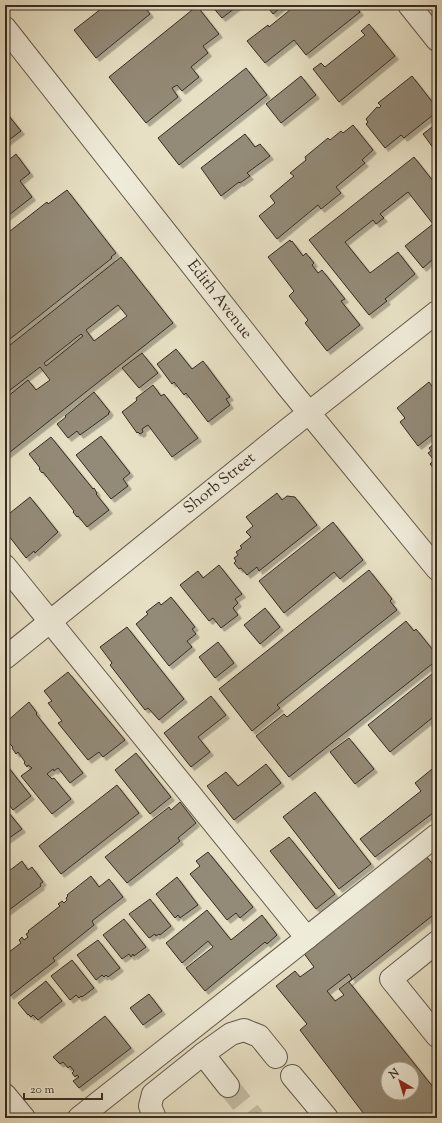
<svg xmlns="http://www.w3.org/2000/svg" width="442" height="1123" font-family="'Sorts Mill Goudy',serif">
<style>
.building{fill:#938a77;stroke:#372c23;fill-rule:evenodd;filter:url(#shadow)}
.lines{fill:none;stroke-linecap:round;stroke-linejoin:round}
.minor-tunnel{stroke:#c4bca4;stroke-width:22;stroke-dasharray:22 11;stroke-linecap:butt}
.minor-casing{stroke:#63594b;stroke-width:24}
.minor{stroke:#efebd9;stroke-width:22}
.labels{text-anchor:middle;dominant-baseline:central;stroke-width:4;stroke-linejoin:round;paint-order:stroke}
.street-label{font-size:16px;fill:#372c23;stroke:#efebd9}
</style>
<defs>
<filter id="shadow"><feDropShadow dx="3.5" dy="3.5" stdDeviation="0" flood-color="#0004"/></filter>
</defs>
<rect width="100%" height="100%" fill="#e7e0c4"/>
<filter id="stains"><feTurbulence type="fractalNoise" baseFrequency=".005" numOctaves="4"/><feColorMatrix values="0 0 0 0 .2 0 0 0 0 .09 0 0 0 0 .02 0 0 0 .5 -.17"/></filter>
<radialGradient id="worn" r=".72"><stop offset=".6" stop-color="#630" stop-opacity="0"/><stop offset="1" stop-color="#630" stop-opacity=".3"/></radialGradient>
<g class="building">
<path d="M 106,5 L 143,5 L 150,14 L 96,58 L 74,30 Z"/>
<path d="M 211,5 L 239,5 L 222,18 Z"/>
<path d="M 266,5 L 284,5 L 273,14 Z"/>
<path d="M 296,5 L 307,5 L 309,8 L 313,5 L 355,5 L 360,12 L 306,55 L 294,40 L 265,63 L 247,41 L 268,25 L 269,27 Z"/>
<path d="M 197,6 L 219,34 L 203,46 L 208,53 L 191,67 L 199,77 L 182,91 L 177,85 L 172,88 L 178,97 L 146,123 L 109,77 Z"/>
<path d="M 369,24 L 395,56 L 339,102 L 313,69 L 321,63 L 325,67 L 365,35 L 361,31 Z"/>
<path d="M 246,68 L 267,95 L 179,165 L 158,138 Z"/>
<path d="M 301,76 L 316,95 L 281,123 L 266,104 Z"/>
<path d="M 412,76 L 437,108 L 437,118 L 436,119 L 433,115 L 404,138 L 401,135 L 385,148 L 366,124 L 368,122 L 366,119 L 377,107 L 379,108 L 381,106 L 378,103 Z"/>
<path d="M 5,111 L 21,131 L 5,143 Z"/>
<path d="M 437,123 L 437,158 L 432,151 L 434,149 L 423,134 Z"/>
<path d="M 353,125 L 373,150 L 362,160 L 365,163 L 336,187 L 341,193 L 321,209 L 318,205 L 277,239 L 259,216 L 275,203 L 270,196 L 294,176 L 290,173 L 306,160 L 305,157 L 328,138 L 330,140 L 341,131 L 343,133 Z"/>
<path d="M 245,134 L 255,147 L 260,144 L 270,156 L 247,173 L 250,176 L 240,183 L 239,182 L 221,196 L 201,168 Z"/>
<path d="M 16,154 L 30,173 L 20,181 L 32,197 L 5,218 L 5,163 Z"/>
<path d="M 414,157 L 437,186 L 437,257 L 434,260 L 433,259 L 423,268 L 405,246 L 433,224 L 408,192 L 380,214 L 384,218 L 376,224 L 373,220 L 345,242 L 370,273 L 398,252 L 415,274 L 385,299 L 387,301 L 369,315 L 309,240 Z"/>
<path d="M 67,190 L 116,253 L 111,257 L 112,258 L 5,343 L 5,235 L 47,202 L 48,204 Z"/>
<path d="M 290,240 L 291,242 L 292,241 L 303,256 L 306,253 L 314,263 L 312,265 L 318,273 L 322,270 L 345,299 L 341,301 L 360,325 L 327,351 L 305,323 L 308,320 L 289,296 L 294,291 L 268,257 Z"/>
<path d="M 121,257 L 173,323 L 5,456 L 5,415 L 10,410 L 5,404 L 5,395 L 7,397 L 28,380 L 36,390 L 50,380 L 40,367 L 5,394 L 5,349 ZM 118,305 L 127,316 L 94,341 L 86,330 ZM 81,334 L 83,336 L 46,366 L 44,363 Z"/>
<path d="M 176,349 L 192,369 L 203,361 L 230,397 L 226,399 L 230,405 L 208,422 L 186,393 L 184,395 L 174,382 L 172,384 L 157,364 Z"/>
<path d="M 142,353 L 158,373 L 139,388 L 122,368 Z"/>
<path d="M 429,382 L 437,393 L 437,395 L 432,398 L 437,404 L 437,431 L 418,446 L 400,422 L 405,418 L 397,408 Z"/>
<path d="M 153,385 L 161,396 L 164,394 L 198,438 L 172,457 L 148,425 L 142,429 L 143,432 L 140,434 L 138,432 L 137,433 L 122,412 L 135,402 L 137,400 L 136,398 Z"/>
<path d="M 94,392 L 110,412 L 108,413 L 109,414 L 80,435 L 77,431 L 68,438 L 57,424 L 66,417 L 65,416 Z"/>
<path d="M 101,436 L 130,473 L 123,479 L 128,486 L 111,499 L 76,455 Z"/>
<path d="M 51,437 L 93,489 L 94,488 L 97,493 L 96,494 L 109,510 L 87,527 L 78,516 L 77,517 L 73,512 L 74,511 L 43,472 L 42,473 L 39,469 L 40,468 L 29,454 Z"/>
<path d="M 437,442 L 437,469 L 435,470 L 430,464 L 434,460 L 428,453 L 431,451 L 429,448 Z"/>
<path d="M 277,493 L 282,500 L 287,496 L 295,497 L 317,525 L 259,571 L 257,567 L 247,575 L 241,568 L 239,569 L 234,563 L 236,561 L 234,558 L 238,555 L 236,552 L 242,548 L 240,546 L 251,537 L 246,532 L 253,526 L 246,517 Z"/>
<path d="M 30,497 L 58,532 L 35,553 L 34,551 L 26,558 L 5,531 L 5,517 Z"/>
<path d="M 333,522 L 363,560 L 340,579 L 334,572 L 284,613 L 259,581 Z"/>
<path d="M 219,565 L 242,594 L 235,599 L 238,603 L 233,608 L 238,615 L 221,628 L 213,618 L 209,621 L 180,585 L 198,571 L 203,578 Z"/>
<path d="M 369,570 L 392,599 L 390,601 L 397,610 L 277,705 L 280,708 L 252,731 L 219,689 Z"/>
<path d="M 171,597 L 195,627 L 192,629 L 196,634 L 187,641 L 192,647 L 169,666 L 136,624 L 148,614 L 146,612 L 159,602 L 161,605 Z"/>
<path d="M 265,608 L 280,627 L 260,644 L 244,625 Z"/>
<path d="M 406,621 L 414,631 L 416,629 L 437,655 L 437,660 L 289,777 L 256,736 L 284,714 L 287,717 Z"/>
<path d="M 127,627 L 184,699 L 159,720 L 148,708 L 145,710 L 110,665 L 112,663 L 100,647 Z"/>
<path d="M 218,642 L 234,663 L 215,678 L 199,657 Z"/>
<path d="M 437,670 L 437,714 L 390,752 L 368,725 Z"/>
<path d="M 68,672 L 125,740 L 103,757 L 99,752 L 88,760 L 58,723 L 62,721 L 48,703 L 52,701 L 44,691 Z"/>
<path d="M 211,696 L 226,715 L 198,737 L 210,752 L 191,767 L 164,733 Z"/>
<path d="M 29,702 L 37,713 L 36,714 L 83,773 L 70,783 L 58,768 L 54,771 L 53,769 L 47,774 L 52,779 L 54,778 L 71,799 L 52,814 L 21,776 L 32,768 L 28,765 L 27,767 L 24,763 L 25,762 L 18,752 L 16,754 L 12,748 L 13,747 L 6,740 L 7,739 L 5,736 L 5,723 Z"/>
<path d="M 349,738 L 374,769 L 355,784 L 330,752 Z"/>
<path d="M 136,753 L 171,797 L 150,814 L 115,770 Z"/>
<path d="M 5,763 L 31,796 L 13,810 L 7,802 L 5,802 Z"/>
<path d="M 266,764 L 281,783 L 234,820 L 207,786 L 226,772 L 238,786 Z"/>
<path d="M 437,765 L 437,810 L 375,857 L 360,839 L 421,791 L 415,783 Z"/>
<path d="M 117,785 L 139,813 L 61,874 L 39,846 Z"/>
<path d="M 315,792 L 371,864 L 339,889 L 283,817 Z"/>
<path d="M 180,802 L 196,823 L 178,838 L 180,841 L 127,883 L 105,857 L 169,807 L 171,810 Z"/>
<path d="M 5,808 L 22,829 L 5,841 Z"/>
<path d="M 289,837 L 335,894 L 316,909 L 270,851 Z"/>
<path d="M 208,852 L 253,907 L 240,918 L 236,913 L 227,920 L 190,874 L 200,866 L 196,861 Z"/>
<path d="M 425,855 L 437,869 L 437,912 L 349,982 L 437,1092 L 437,1118 L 367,1118 L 300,1030 L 307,1024 L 276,986 L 295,971 L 300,977 L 314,967 L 303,952 ZM 349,974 L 352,979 L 339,989 L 344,995 L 335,1001 L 327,991 ZM 388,1069 L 412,1069 L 412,1093 L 388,1093 Z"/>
<path d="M 22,861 L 28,870 L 32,867 L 43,882 L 40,884 L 41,886 L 5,913 L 5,874 Z"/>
<path d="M 91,876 L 99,887 L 109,879 L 123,897 L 92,921 L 94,925 L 53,958 L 55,961 L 10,996 L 5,989 L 5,955 L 21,943 L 19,940 L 22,937 L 24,940 L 28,937 L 26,934 L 29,932 L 28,931 L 60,906 L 58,904 L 62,901 L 64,903 L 67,900 L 66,898 L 68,896 L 67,895 Z"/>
<path d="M 177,877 L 198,905 L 180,918 L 178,915 L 175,918 L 156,894 Z"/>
<path d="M 150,899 L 171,926 L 160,935 L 159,934 L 156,936 L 155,934 L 149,938 L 129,914 Z"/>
<path d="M 207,910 L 231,940 L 262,915 L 277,935 L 267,944 L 265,942 L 205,991 L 186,968 L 213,947 L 208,941 L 182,963 L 166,943 Z"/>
<path d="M 124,919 L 146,947 L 134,956 L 133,954 L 131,957 L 129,954 L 122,959 L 103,935 Z"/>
<path d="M 98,940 L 120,968 L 108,977 L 106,975 L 104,977 L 102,975 L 96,980 L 77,955 Z"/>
<path d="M 72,960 L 94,988 L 82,997 L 81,996 L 79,998 L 76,995 L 70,1000 L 51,976 Z"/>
<path d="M 46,981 L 62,1001 L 38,1020 L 33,1015 L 31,1017 L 28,1014 L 28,1015 L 18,1003 Z"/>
<path d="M 149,994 L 162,1011 L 143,1025 L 130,1008 Z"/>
<path d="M 105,1016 L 131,1048 L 79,1088 L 73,1081 L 79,1077 L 77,1075 L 75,1077 L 72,1073 L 74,1071 L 70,1066 L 68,1068 L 63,1062 L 60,1064 L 53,1057 Z"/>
</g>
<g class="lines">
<path class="minor-tunnel" d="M 228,1086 L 254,1118"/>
<g class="minor-casing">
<g id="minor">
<path d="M 409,5 L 437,40"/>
<path d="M 5,28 L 287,386 L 437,569"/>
<path d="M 5,566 L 307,938"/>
<path d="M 5,658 L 287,430 L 437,312"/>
<path d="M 437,942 L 391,979 L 437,1036"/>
<path d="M 203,1054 L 228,1086"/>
<path d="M 292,1076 L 327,1118"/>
<path d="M 5,1095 L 24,1118"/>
<path d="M 79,1118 L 437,835"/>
<path d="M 155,1118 L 150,1106 L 153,1094 L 203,1054 L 231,1034 L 244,1030 L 259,1036 L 276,1057"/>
</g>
</g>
<use href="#minor" class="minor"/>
</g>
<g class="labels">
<g class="street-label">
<text transform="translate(219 300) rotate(52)">Edith Avenue</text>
<text transform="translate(220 484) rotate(-39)">Shorb Street</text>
</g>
</g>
<rect width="442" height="1123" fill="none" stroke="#e7e0c4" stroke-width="20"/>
<rect x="6" y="6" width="430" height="1111" fill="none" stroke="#372c23" stroke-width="2"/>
<rect x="10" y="10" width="422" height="1103" fill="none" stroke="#372c23"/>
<g transform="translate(400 1081) rotate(322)"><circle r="19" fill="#efebd9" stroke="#a59f90"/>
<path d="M0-3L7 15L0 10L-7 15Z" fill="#8f2418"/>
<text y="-6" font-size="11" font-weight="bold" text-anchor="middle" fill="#372c23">N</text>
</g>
<path d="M24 1093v6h78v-6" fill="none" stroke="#372c23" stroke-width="2"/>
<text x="30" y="1093" font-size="12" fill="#372c23" stroke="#efebd9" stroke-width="3" paint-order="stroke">20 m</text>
<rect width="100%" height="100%" filter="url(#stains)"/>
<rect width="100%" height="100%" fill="url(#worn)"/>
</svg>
